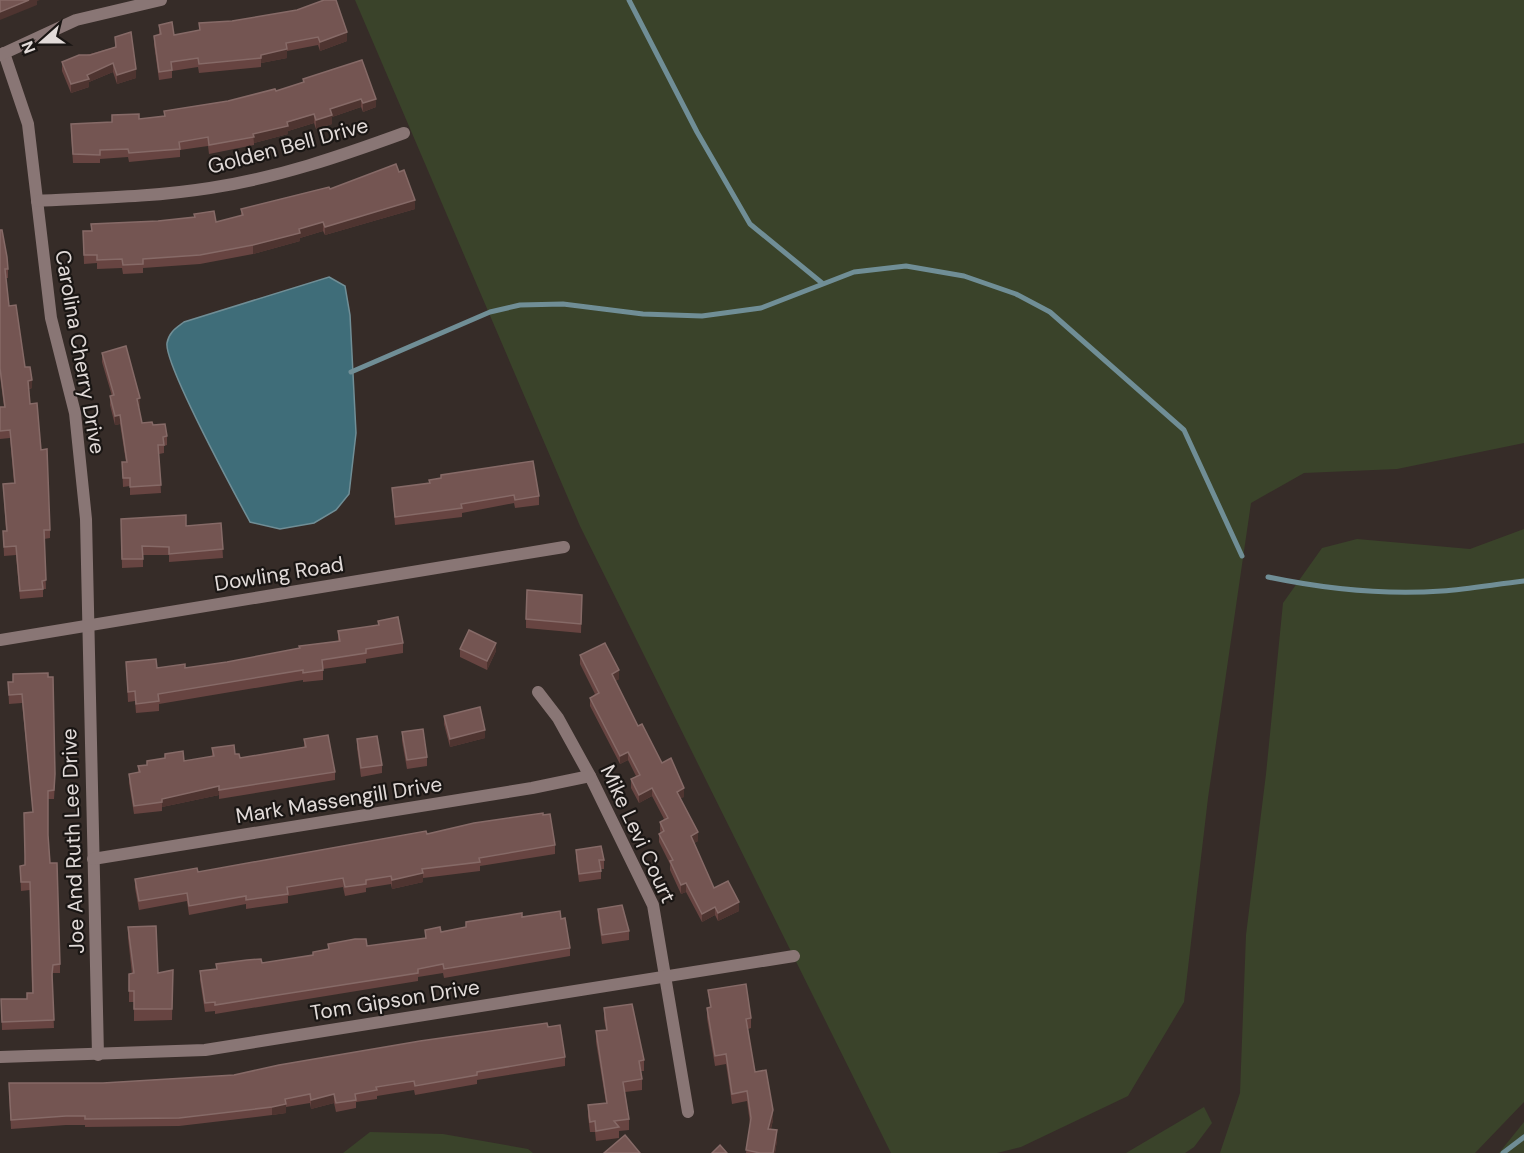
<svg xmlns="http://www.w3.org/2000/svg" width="1524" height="1153" font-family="'DM Sans',sans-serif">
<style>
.green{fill:#3a432a}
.water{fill:#3f6d79;stroke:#708e96;stroke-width:1.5}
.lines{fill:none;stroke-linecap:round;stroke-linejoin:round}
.stream{stroke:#708e96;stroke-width:5}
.minor{stroke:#897675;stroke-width:12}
.wall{fill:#674441}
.shaded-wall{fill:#4e3430}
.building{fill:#745552;stroke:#866a67;stroke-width:1.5}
.labels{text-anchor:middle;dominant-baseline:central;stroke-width:4.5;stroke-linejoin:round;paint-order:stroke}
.street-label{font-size:21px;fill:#e2dbd9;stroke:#1a1614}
</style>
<rect width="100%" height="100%" fill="#362c28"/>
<g class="green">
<path d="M 355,0 L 1524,0 L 1524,443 L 1397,469 L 1304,473 L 1251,503 L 1208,798 L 1184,1002 L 1128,1096 L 1021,1147 L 997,1153 L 891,1153 L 580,526 Z"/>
<path d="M 1524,529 L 1524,1102 L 1475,1153 L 1220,1153 L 1240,1093 L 1246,935 L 1266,774 L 1283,603 L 1322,548 L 1357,539 L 1470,549 Z"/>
<path d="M 1204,1107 L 1212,1123 L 1194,1147 L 1185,1153 L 1126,1153 Z"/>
<path d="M 1524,1122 L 1524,1153 L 1499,1153 Z"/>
<path d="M 370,1132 L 443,1134 L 528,1149 L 533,1153 L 343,1153 Z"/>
</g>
<path class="water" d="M 329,277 L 345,286 L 350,315 L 356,433 L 349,494 L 336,510 L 314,523 L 280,529 L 250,522 C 236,496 164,364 167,343 C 169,332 176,328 184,322 Z"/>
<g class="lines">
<g class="stream">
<path d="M 629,0 L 697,132 L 750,224 L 822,283"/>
<path d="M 351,372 L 490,312 L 520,305 L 563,304 L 643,314 L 702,316 L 761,308 L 854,272 L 906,266 L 964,276 L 1016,294 L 1050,312 L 1184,430 L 1242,556"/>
<path d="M 1268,577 C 1325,589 1384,595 1442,591 C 1469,589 1497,584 1524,581"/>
<path d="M 1503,1153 L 1524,1137"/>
</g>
<g class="minor">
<path d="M 4,53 L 28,124 L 51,318 L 75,413 L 86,519 L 98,1055"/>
<path d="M 0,55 L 76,20 L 161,0"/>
<path d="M 37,201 C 95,198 153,197 210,188 C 277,178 341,156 404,133"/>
<path d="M 0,640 L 564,547"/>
<path d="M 538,692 L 558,718 L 590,776 L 653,905 L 688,1112"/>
<path d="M 93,859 L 532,788 L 590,776"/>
<path d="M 0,1057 L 205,1050 L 794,956"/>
</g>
</g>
<g class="wall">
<path d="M 232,21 L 347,41 L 320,51 L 318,45 L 287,51 L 287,58 L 261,63 L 261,67 L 199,73 L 198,67 L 172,71 L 172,78 L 159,80 L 154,44 L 154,36 L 159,35 L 159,25 L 174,35 L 199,30 Z"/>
<path d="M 115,37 L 136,78 L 117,84 L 113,72 L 89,82 L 89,87 L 71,93 L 62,71 L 62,62 L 115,47 Z"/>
<path d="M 362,60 L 376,107 L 363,112 L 361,107 L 332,117 L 332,124 L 316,129 L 314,123 L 288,131 L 288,134 L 254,143 L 254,145 L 209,154 L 208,146 L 180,150 L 180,157 L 129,162 L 128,157 L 100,159 L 100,163 L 73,163 L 71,133 L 112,122 L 164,116 L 164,111 L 228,101 L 276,91 L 303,83 L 303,79 Z"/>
<path d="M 330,189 L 415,209 L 325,235 L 323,231 L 300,238 L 300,241 L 253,254 L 200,264 L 143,268 L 143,273 L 123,274 L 122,268 L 97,269 L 97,263 L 84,264 L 83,231 L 216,222 L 241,216 L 241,209 Z"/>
<path d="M 0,230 L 8,269 L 8,278 L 6,278 L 9,306 L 25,367 L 32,388 L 29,389 L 30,404 L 41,450 L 50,530 L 50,538 L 44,539 L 46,589 L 43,589 L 43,597 L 20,599 L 16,555 L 4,556 L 3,531 L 6,531 L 3,484 L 14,483 L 10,438 L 0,439 L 0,407 L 4,407 L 0,376 Z"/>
<path d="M 102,353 L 140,407 L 139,407 L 142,423 L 153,425 L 167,436 L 167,445 L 164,446 L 164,453 L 159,454 L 161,493 L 130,495 L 130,486 L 123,487 L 122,462 L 126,462 L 120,424 L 115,425 L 110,405 L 110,396 L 112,396 L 102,362 Z"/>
<path d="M 441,475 L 539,496 L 539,505 L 515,508 L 514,503 L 462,513 L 462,517 L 395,525 L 392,488 L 429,484 L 429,480 L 441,479 Z"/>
<path d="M 121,519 L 186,526 L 221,523 L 223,558 L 169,562 L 169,555 L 143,555 L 143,567 L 122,568 Z"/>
<path d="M 582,595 L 581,633 L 526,628 L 526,619 Z"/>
<path d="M 378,621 L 403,643 L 403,653 L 366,659 L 366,663 L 323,669 L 323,680 L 303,682 L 303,680 L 159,704 L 159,711 L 136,713 L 135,701 L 128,702 L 126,662 L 157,668 L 185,668 L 227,662 L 338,641 L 338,631 L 378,625 Z"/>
<path d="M 460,649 L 496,651 L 487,670 L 460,657 Z"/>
<path d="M 580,655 L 619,679 L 615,681 L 638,726 L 684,797 L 680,798 L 698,841 L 694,843 L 714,888 L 739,911 L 718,921 L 715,915 L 702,922 L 686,892 L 681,894 L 670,870 L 670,864 L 659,842 L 659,834 L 661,833 L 660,831 L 660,822 L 664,819 L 652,796 L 639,803 L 631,788 L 631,779 L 636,776 L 628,760 L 620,764 L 590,706 L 590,698 L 595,694 L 580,664 Z"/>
<path d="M 48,673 L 55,783 L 54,799 L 48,799 L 48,835 L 50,863 L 60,964 L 60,973 L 53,973 L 52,980 L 54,1028 L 2,1030 L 1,999 L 27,999 L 32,993 L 30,890 L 21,891 L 20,866 L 25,865 L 33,812 L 22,703 L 9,704 L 8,682 L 13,682 Z"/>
<path d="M 444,716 L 485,738 L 450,747 L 444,724 Z"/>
<path d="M 402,732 L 427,757 L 427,766 L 407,769 L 402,741 Z"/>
<path d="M 304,739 L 335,772 L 335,780 L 219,799 L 219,795 L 162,807 L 162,811 L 134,814 L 129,783 L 129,774 L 138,773 L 138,766 L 147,765 L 165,758 L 165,754 L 184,761 L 212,757 L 212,748 L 235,754 L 240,758 L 304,747 Z"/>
<path d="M 357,739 L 382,765 L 382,773 L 361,777 L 357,748 Z"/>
<path d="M 543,815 L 555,845 L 555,854 L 480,866 L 480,871 L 423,878 L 423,882 L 392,889 L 391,884 L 366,888 L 366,892 L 345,896 L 343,887 L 288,896 L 288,903 L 246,909 L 246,904 L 189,915 L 187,901 L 139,910 L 135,888 L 135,879 L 198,872 Z"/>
<path d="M 576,850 L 604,860 L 604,869 L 601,869 L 601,879 L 579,882 L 576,858 Z"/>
<path d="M 598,909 L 629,931 L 629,940 L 602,944 L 598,918 Z"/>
<path d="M 522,917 L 561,919 L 570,948 L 570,956 L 444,978 L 443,973 L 418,977 L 418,981 L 215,1014 L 215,1011 L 205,1012 L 200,980 L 200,971 L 216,969 L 216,964 L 262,963 L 313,955 L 328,949 L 328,944 L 367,946 L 425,938 L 425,930 L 441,932 Z"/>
<path d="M 128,927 L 158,973 L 173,970 L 172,1020 L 134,1021 L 134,1002 L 129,1002 L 129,974 L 132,974 L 128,938 Z"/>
<path d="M 708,990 L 751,1018 L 751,1028 L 748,1029 L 755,1072 L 773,1120 L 771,1129 L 777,1140 L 775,1153 L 746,1153 L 750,1123 L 747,1101 L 732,1104 L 726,1064 L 715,1066 L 707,1018 L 707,1008 L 710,1007 Z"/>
<path d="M 604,1008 L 644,1060 L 644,1071 L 641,1071 L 642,1079 L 642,1090 L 625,1092 L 629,1119 L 629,1130 L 619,1131 L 619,1138 L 596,1141 L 595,1132 L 590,1132 L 588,1116 L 588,1105 L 606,1103 L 596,1042 L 596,1031 L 606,1030 L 604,1019 Z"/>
<path d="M 548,1027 L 565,1057 L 565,1066 L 477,1080 L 477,1084 L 415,1095 L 414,1090 L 377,1096 L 377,1099 L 356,1102 L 356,1108 L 336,1112 L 334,1103 L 311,1109 L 310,1103 L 286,1107 L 286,1113 L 272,1115 L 179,1126 L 85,1127 L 85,1125 L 66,1125 L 11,1129 L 9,1092 L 103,1083 L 234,1075 Z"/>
</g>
<g class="shaded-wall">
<path d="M 29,0 L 40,0 L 37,1 L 37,5 L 0,20 L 0,12 Z"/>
<path d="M 347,32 L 347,41 L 320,51 L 320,42 Z"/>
<path d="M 287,49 L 287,58 L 261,63 L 261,55 Z"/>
<path d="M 113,63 L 113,72 L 89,82 L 89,87 L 71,93 L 71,84 L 87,75 Z"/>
<path d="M 136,69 L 136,78 L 117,84 L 117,75 Z"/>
<path d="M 361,99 L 361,107 L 332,117 L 332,124 L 316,129 L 316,120 L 330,109 Z"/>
<path d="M 376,99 L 376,107 L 363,112 L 363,103 Z"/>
<path d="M 314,114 L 314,123 L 288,131 L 288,134 L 254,143 L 253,134 Z"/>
<path d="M 415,200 L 415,209 L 325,235 L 325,227 Z"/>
<path d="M 323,222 L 323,231 L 300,238 L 300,241 L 253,254 L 253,245 L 299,229 Z"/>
<path d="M 32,380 L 32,388 L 28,389 L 28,381 Z"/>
<path d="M 140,398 L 140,407 L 137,407 L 137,399 Z"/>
<path d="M 120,415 L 120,424 L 115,425 L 115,416 Z"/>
<path d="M 496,643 L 496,651 L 487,670 L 487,661 Z"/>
<path d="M 619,670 L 619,679 L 612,683 L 612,674 Z"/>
<path d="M 485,730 L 485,738 L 450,747 L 450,739 Z"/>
<path d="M 628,752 L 628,760 L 620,764 L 620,756 Z"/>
<path d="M 219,786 L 219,795 L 162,807 L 162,799 Z"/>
<path d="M 652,788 L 652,796 L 639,803 L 639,795 Z"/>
<path d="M 684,788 L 684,797 L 677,800 L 677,792 Z"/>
<path d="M 698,832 L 698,841 L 691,844 L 691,836 Z"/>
<path d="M 423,873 L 423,882 L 392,889 L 392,880 Z"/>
<path d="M 686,883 L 686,892 L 681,894 L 681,885 Z"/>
<path d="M 739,902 L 739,911 L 718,921 L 718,913 Z"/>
<path d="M 715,907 L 715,915 L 702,922 L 702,914 Z"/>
<path d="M 334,1094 L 334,1103 L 311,1109 L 311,1100 Z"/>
<path d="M 286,1104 L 286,1113 L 272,1115 L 272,1107 Z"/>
<path d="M 773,1110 L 773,1120 L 768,1139 L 768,1129 Z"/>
<path d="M 777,1130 L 777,1140 L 775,1153 L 773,1153 Z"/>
</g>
<g class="building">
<path d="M 0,0 L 29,0 L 0,12 Z"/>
<path d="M 324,0 L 336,0 L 347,32 L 320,42 L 318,37 L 286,43 L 287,49 L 261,55 L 261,58 L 199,64 L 198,58 L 171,62 L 172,70 L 159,72 L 154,36 L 161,34 L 159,25 L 172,22 L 174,35 L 200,30 L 199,23 L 232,21 L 297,10 Z"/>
<path d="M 131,32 L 136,69 L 117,75 L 113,63 L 87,75 L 89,79 L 71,84 L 62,62 L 79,55 L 90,55 L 116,47 L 115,37 Z"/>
<path d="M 362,60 L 376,99 L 363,103 L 361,99 L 330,109 L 332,115 L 316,120 L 314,114 L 287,122 L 288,126 L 253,134 L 254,137 L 209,145 L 208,137 L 179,142 L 180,149 L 129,153 L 128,149 L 100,150 L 100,155 L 73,154 L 71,124 L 112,122 L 112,115 L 139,114 L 139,119 L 165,116 L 164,111 L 228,101 L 275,89 L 276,91 L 304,82 L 303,79 Z"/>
<path d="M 396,164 L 399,172 L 404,170 L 415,200 L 325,227 L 323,222 L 299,229 L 300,233 L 253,245 L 200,255 L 143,259 L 143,264 L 123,265 L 122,259 L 97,260 L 97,255 L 84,255 L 83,231 L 92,231 L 91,224 L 158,221 L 195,217 L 194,214 L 214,211 L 216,222 L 243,215 L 241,209 L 329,187 L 330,189 Z"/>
<path d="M 0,230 L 2,230 L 7,257 L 8,269 L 5,269 L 9,306 L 16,305 L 25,367 L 30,367 L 32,380 L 28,381 L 30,404 L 37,403 L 41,450 L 47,449 L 50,530 L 44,530 L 46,580 L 42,581 L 43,589 L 20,591 L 16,546 L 4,547 L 3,531 L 7,531 L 3,484 L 15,483 L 10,430 L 0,431 L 0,407 L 5,407 L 0,368 Z"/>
<path d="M 126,346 L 140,398 L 137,399 L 142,423 L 152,422 L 153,425 L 165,424 L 167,436 L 163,437 L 164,445 L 158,445 L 161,485 L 130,487 L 130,478 L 123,478 L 122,462 L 127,462 L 120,415 L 115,416 L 110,396 L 114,395 L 102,353 Z"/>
<path d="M 533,461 L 539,496 L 515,500 L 514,495 L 461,504 L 462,508 L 395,517 L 392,488 L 430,483 L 429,480 L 441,478 L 441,475 Z"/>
<path d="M 186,515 L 186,526 L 221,523 L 223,549 L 169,554 L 169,547 L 142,546 L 143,559 L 122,559 L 121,519 Z"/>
<path d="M 527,590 L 582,595 L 581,624 L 526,619 Z"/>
<path d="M 398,617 L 403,643 L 366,649 L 366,653 L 322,660 L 323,670 L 303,673 L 303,670 L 158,694 L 159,701 L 136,704 L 135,691 L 128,692 L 126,662 L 156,659 L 157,668 L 185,664 L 185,668 L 227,662 L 300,648 L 299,646 L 340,641 L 338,631 L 379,625 L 378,621 Z"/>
<path d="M 469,630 L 496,643 L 487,661 L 460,649 Z"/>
<path d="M 605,643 L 619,670 L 612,674 L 638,726 L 642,724 L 662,763 L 671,758 L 684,788 L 677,792 L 698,832 L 691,836 L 714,888 L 728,881 L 739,902 L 718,913 L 715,907 L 702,914 L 686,883 L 681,885 L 670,861 L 673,860 L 659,834 L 664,831 L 660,822 L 668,818 L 652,788 L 639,795 L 631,779 L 640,775 L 628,752 L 620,756 L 590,698 L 599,693 L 580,655 Z"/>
<path d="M 48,673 L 48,677 L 53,677 L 55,774 L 54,790 L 48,791 L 48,835 L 50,863 L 57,863 L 60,964 L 53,965 L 52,974 L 54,1020 L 2,1022 L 1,999 L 27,999 L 27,993 L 33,993 L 30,882 L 21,882 L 20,866 L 25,865 L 25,856 L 24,813 L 33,812 L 22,694 L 9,695 L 8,682 L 13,682 L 13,674 Z"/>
<path d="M 480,707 L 485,730 L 450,739 L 444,716 Z"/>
<path d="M 423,729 L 427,757 L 407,760 L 402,732 Z"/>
<path d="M 328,735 L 335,772 L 219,790 L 219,786 L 162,799 L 162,802 L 134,806 L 129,774 L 140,772 L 138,766 L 147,765 L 147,761 L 165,758 L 165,754 L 183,751 L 184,761 L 214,756 L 212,748 L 234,745 L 235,754 L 239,754 L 240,758 L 306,747 L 304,739 Z"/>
<path d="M 377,736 L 382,765 L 361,768 L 357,739 Z"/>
<path d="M 543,813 L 543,815 L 550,814 L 555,845 L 479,858 L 480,862 L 422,869 L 423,873 L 392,880 L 391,876 L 366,880 L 366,884 L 345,887 L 343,878 L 287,887 L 288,894 L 246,900 L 246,896 L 189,906 L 187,893 L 139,901 L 135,879 L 197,868 L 198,872 L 426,831 L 427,834 L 474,823 Z"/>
<path d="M 601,846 L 604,860 L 599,860 L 601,871 L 579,874 L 576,850 Z"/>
<path d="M 622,905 L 629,931 L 602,935 L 598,909 Z"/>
<path d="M 560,911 L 561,919 L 565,918 L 570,948 L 444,969 L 443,964 L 418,969 L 418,973 L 215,1005 L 215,1002 L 205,1003 L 200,971 L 217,969 L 216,964 L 247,960 L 261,959 L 262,963 L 313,955 L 313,952 L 329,949 L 328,944 L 355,939 L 366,939 L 367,946 L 426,938 L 425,930 L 440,927 L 441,932 L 466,927 L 466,922 L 522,913 L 522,917 Z"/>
<path d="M 156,926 L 158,973 L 173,970 L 172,1009 L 134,1009 L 134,991 L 129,991 L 129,974 L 134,973 L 128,927 Z"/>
<path d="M 746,984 L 751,1018 L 746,1019 L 755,1072 L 766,1070 L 773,1110 L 768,1129 L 777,1130 L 773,1153 L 760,1153 L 746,1150 L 751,1118 L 747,1091 L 732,1094 L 726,1054 L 715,1056 L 707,1008 L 711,1007 L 708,990 Z"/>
<path d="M 632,1004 L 644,1060 L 639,1061 L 642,1079 L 623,1082 L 629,1119 L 614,1121 L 619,1127 L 596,1131 L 595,1121 L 590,1122 L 588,1105 L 607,1103 L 596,1031 L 607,1030 L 604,1008 Z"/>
<path d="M 547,1023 L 548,1027 L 560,1025 L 565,1057 L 477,1072 L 477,1075 L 415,1086 L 414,1081 L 376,1087 L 377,1090 L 355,1094 L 356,1100 L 336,1103 L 334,1094 L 311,1100 L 310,1094 L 285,1099 L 286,1104 L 272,1107 L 179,1118 L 85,1119 L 85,1116 L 66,1116 L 11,1120 L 9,1083 L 103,1083 L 234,1075 L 279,1065 L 420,1041 Z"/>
<path d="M 625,1135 L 640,1153 L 604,1153 Z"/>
<path d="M 720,1145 L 727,1153 L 712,1153 Z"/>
</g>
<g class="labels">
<g class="street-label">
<text transform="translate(288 146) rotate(-15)">Golden Bell Drive</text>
<text transform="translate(80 352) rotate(80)">Carolina Cherry Drive</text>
<text transform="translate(279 574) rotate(-9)">Dowling Road</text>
<text transform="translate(339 800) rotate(-9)">Mark Massengill Drive</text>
<text transform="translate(638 834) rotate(65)">Mike Levi Court</text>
<text transform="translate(73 841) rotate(-92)">Joe And Ruth Lee Drive</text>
<text transform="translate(395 1000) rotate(-9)">Tom Gipson Drive</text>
</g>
</g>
<g transform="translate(42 42) rotate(249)" stroke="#1a1614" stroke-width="4.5" paint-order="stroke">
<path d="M0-4.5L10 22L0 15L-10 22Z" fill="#e2dbd9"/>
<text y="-9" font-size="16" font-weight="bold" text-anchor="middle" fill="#e2dbd9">N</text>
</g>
</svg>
